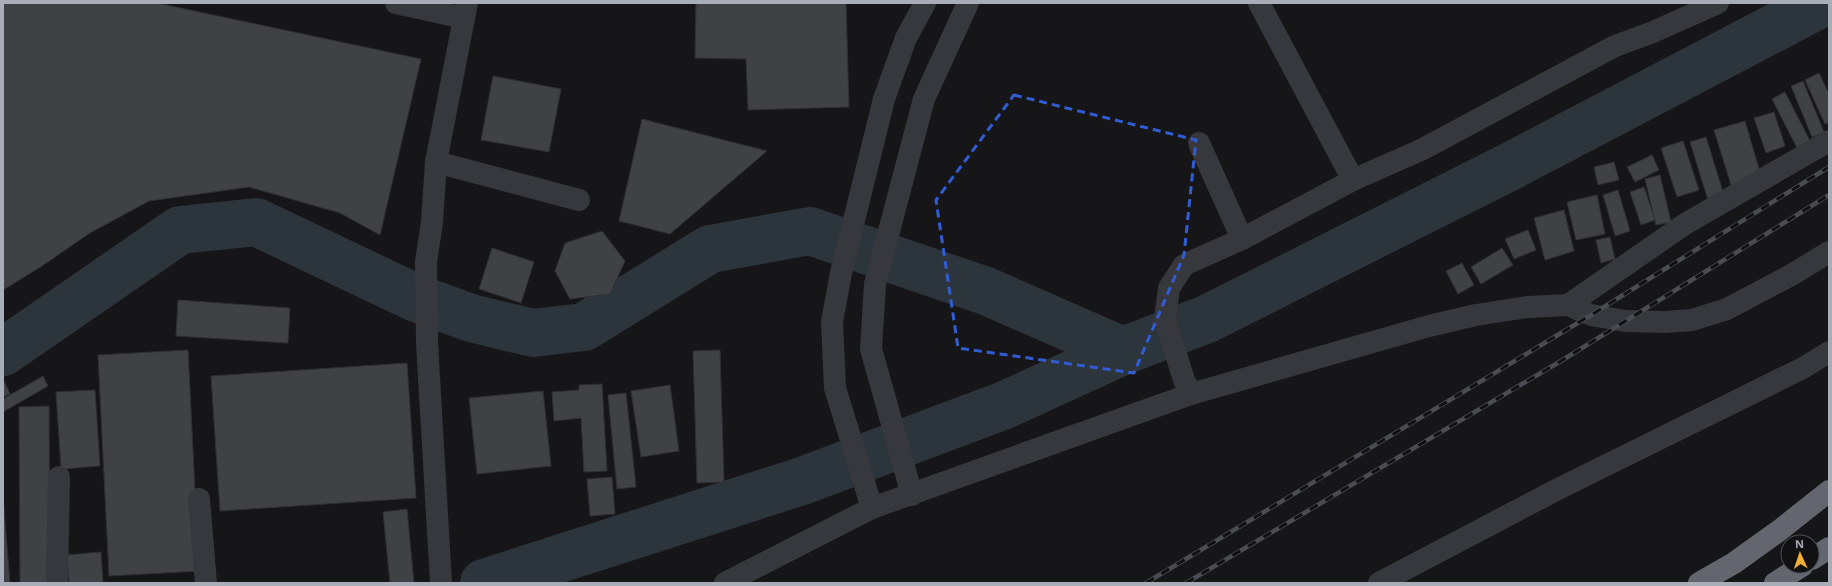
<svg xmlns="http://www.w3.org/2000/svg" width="1832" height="586" font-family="'Noto Sans',sans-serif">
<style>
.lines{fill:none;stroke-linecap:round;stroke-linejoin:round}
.river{stroke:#2c353c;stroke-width:48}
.building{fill:#404145;stroke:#303034}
.minor{stroke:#37383d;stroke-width:22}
.highway{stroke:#63666e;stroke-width:22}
.rail-casing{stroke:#4a4c52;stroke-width:4.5}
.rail{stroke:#111113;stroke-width:3;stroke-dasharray:9;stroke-linecap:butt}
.marked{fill:none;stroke:#325cd3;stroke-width:3;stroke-dasharray:8 5;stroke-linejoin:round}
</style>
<rect width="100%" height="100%" fill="#161618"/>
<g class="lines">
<g class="river">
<path d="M 3,352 L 180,230 L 256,222 L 416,298 L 471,318 L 533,333 L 584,327 L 710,249 L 810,231 L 986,291 L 1123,351 L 1207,319 L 1509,167 L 1822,3"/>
<path d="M 484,583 L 802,481 L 1005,405 L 1123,351"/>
</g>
</g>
<g class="building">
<path d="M 3,3 L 157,3 L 421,59 L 380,235 L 340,213 L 249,187 L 149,201 L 90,233 L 39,268 L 3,290 Z"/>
<path d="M 696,3 L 846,3 L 849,107 L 748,110 L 746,59 L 695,58 Z"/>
<path d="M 1819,73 L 1829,94 L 1829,122 L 1825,124 L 1805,80 Z"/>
<path d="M 493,76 L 561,89 L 549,152 L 481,140 Z"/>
<path d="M 1803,81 L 1824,132 L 1812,137 L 1791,86 Z"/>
<path d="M 1785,92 L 1810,141 L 1797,148 L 1772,99 Z"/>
<path d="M 1774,112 L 1785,146 L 1766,153 L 1754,118 Z"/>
<path d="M 642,119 L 767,151 L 670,234 L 619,221 Z"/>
<path d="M 1745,121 L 1762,179 L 1732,188 L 1714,130 Z"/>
<path d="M 1706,137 L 1724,195 L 1708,200 L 1690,142 Z"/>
<path d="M 1683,141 L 1699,190 L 1677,197 L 1661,148 Z"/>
<path d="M 1652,155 L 1659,170 L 1635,182 L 1627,167 Z"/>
<path d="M 1614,162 L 1619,180 L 1598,185 L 1594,167 Z"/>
<path d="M 1660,175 L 1671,222 L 1656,225 L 1645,179 Z"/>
<path d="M 1644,187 L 1655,220 L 1641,225 L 1630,192 Z"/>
<path d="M 1618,190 L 1630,231 L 1615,236 L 1603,195 Z"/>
<path d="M 1597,195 L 1605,234 L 1576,240 L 1567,202 Z"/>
<path d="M 1564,210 L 1574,251 L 1545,260 L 1534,218 Z"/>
<path d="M 1528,230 L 1536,250 L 1514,259 L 1505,239 Z"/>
<path d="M 602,231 L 625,261 L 610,294 L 570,299 L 555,271 L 565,243 Z"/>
<path d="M 1610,237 L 1615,259 L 1601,263 L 1596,240 Z"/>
<path d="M 492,248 L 534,262 L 521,303 L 479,289 Z"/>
<path d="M 1502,248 L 1513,265 L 1481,284 L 1471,267 Z"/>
<path d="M 1462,263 L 1474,285 L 1458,294 L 1446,271 Z"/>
<path d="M 178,300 L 290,308 L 288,343 L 176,336 Z"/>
<path d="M 188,350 L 199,571 L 109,576 L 98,355 Z"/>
<path d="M 720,350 L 724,482 L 697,483 L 693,351 Z"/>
<path d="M 407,363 L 416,498 L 220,511 L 211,376 Z"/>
<path d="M 43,376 L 48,386 L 3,412 L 3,399 Z"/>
<path d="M 3,379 L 10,394 L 3,397 Z"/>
<path d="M 602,384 L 607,471 L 584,472 L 581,418 L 554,421 L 552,392 L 579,390 L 579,385 Z"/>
<path d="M 670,385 L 679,451 L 641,457 L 631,391 Z"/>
<path d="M 95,390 L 100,466 L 61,469 L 56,392 Z"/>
<path d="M 543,391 L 551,466 L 477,474 L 469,398 Z"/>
<path d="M 626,393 L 636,487 L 617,489 L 608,395 Z"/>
<path d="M 49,406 L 50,583 L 20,583 L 19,407 Z"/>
<path d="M 612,477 L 615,514 L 590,516 L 587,479 Z"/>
<path d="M 3,495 L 10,583 L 3,583 Z"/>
<path d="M 407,509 L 414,583 L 390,583 L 383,512 Z"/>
<path d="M 101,552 L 103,583 L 69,583 L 67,555 Z"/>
</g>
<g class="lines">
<g class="minor">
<path d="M 396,3 L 464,18"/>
<path d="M 1259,3 L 1353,180"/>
<path d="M 1199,143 L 1242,239"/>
<path d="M 436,162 L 579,200"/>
<path d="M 1568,305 L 1685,224 L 1829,141"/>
<path d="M 1191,394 L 1184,380 L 1165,319 L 1169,288 L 1184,265 L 1242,239 L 1353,180 L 1423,149 L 1615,46 L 1653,32 L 1718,3"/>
<path d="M 912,495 L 871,349 L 875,284 L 924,99 L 968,3"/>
<path d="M 199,499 L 206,583"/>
<path d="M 872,508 L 835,388 L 832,322 L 841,273 L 884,99 L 906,38 L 925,3"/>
<path d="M 57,583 L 59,477"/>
<path d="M 441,583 L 427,343 L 426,262 L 432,222 L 436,162 L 467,3"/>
<path d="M 725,583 L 872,508 L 1191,394 L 1429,326 L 1476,315 L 1527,307 L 1568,305 L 1591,315 L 1625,321 L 1665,322 L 1692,320 L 1727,309 L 1793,274 L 1829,252"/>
<path d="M 1379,583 L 1560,488 L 1803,368 L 1829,352"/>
</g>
<g class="highway">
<path d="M 1812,559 L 1829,548"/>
<path d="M 1699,583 L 1734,563 L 1780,530 L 1829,491"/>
<path d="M 1775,583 L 1802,566"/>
</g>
<g class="rail-casing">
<g id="rail">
<path d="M 1146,583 L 1591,315 L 1829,167"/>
<path d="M 1186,583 L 1561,361 L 1829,195"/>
</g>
</g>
<use href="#rail" class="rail"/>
</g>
<path class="marked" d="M 1014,95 L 1196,140 L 1184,255 L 1134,373 L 958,348 L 936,200 Z"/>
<rect width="1832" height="586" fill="none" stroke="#a8adb8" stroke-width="8"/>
<g transform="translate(1800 554) rotate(357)"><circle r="19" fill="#111113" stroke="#4d4f55"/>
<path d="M0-3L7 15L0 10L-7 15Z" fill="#f2b134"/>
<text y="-6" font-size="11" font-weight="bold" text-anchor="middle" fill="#a8adb8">N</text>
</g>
</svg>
